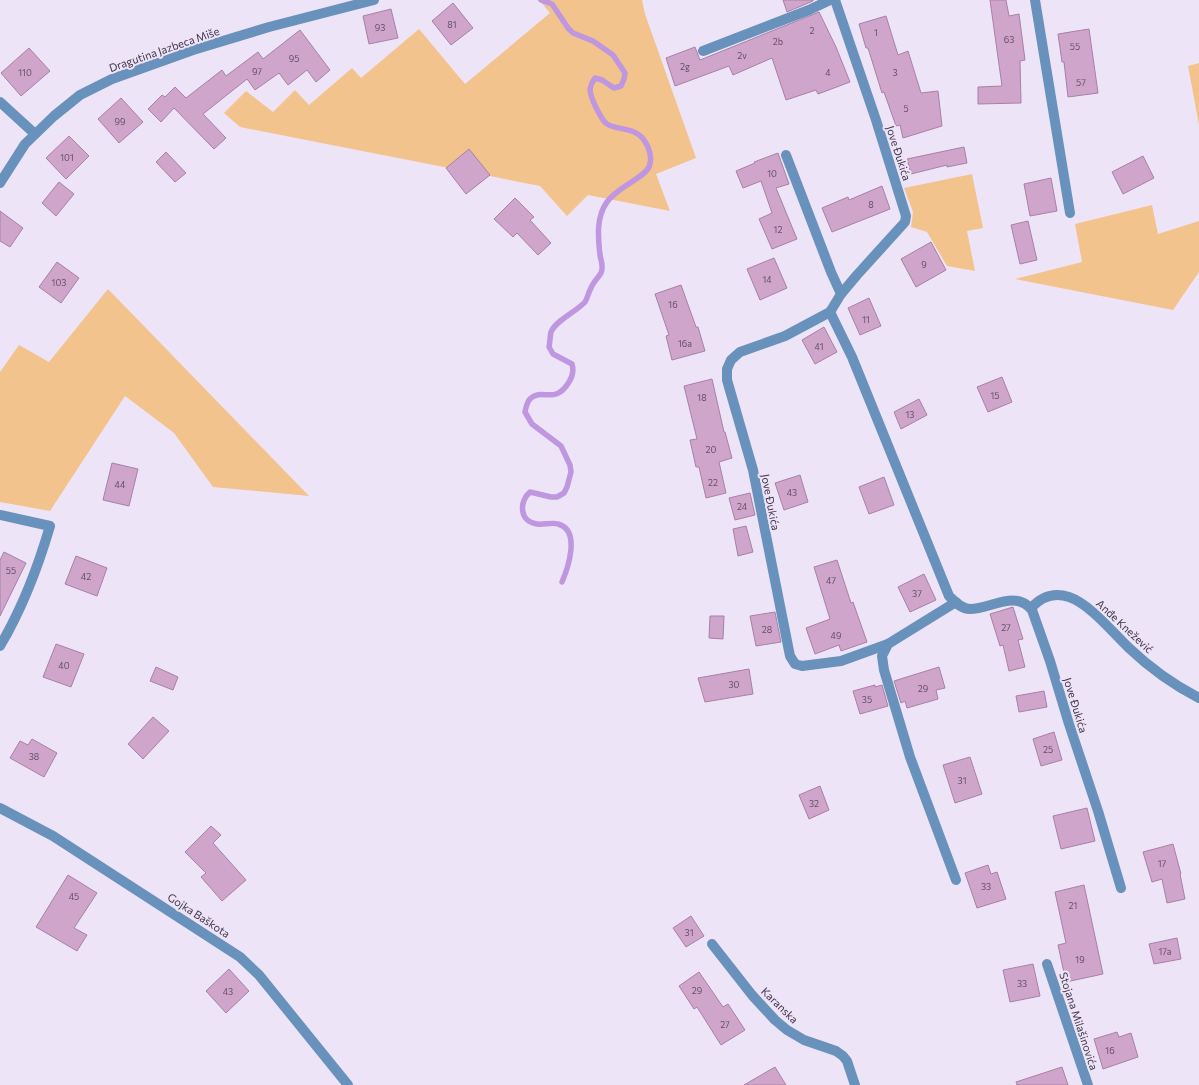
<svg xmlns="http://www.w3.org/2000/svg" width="1199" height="1085" font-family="Commissioner,sans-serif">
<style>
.green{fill:#f3c38d}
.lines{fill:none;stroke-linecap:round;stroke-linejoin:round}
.stream{stroke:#bf96e0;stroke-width:5.5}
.building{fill:#cfa5cc;stroke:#a880a5}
.minor{stroke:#6892bb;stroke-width:10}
.labels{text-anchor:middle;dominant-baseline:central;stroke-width:4;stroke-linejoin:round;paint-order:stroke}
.number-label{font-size:9px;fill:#64516a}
.street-label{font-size:11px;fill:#403549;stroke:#eee4f8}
</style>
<rect width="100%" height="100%" fill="#eee4f8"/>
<g class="green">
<path d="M 539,0 L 642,0 L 645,14 L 696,158 L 656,174 L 670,211 L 588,195 L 567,216 L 540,186 L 240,127 L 224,113 L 246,91 L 273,112 L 295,90 L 309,105 L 352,68 L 361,78 L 419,29 L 465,84 L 550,13 Z"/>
<path d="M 1199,63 L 1199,125 L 1188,66 Z"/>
<path d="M 972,174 L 983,228 L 967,231 L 975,271 L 947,266 L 927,232 L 911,227 L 913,212 L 904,188 Z"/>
<path d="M 1152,205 L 1158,234 L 1199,221 L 1199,272 L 1173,310 L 1015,279 L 1082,262 L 1075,224 Z"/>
<path d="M 108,289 L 309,496 L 213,487 L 174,433 L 125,396 L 50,511 L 0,502 L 0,372 L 19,345 L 49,362 Z"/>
</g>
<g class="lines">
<path class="stream" d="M 541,0 L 552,4 L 568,28 L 573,33 L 593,41 L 613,55 L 625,73 L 624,79 L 621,86 L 614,88 L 602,80 L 595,78 C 592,82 591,84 590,89 C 590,97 601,120 607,124 C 615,129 625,128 634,132 C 646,137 654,155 649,167 C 643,179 617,187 607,202 C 596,217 598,237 600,255 C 601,261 604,267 601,273 C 598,278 593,282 591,288 C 588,293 588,297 585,302 C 576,312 556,320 551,332 C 550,336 550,342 549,347 L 553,354 L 572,364 C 574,371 573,376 569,382 C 555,405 543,388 531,398 C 527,401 526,407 525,412 L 532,424 L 561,446 L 570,465 L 571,472 L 567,487 L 564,493 L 557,497 L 551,497 L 530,492 C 519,501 519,522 537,524 C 544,525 552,522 558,524 C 581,530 568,568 562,582"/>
</g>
<g class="building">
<path d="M 783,0 L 813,0 L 813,1 L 787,12 Z"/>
<path d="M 990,0 L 1006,0 L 1009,16 L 1019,14 L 1025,60 L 1020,61 L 1021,103 L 978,104 L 978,87 L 1002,86 Z"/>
<path d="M 453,3 L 473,28 L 451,45 L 432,21 Z"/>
<path d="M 391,9 L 398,38 L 369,44 L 363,16 Z"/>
<path d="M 819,12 L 836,47 L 850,82 L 818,94 L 816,90 L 786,100 L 772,58 L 733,75 L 729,66 L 675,86 L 666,58 L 695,47 L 700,60 Z"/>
<path d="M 886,16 L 898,55 L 908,51 L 921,93 L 938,91 L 942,126 L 903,138 L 900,125 L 896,126 L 884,92 L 882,93 L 868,48 L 866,48 L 859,24 Z"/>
<path d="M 1089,29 L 1098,93 L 1068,97 L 1064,62 L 1062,62 L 1058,34 Z"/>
<path d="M 300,30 L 330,70 L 316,82 L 307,70 L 288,85 L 279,73 L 255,90 L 247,79 L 203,114 L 226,138 L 214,149 L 174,108 L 161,122 L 148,109 L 162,95 L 165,97 L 175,87 L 186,98 L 222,70 L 226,76 L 258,52 L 263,59 Z"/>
<path d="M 29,48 L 50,71 L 21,96 L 1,73 Z"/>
<path d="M 121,98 L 143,122 L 119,143 L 98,119 Z"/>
<path d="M 69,136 L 89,156 L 66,179 L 46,158 Z"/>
<path d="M 964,147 L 967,163 L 947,167 L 947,165 L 911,174 L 907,159 Z"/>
<path d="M 469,149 L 490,175 L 466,194 L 446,168 Z"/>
<path d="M 166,152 L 186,173 L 175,182 L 156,162 Z"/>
<path d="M 778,153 L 789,184 L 776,188 L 797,239 L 772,249 L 759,219 L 772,213 L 761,181 L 743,188 L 736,171 L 755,163 L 754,162 Z"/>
<path d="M 1143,156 L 1154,178 L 1123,194 L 1112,172 Z"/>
<path d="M 1051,178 L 1057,211 L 1030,216 L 1024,184 Z"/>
<path d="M 59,182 L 74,194 L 56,216 L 42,203 Z"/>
<path d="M 882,186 L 890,209 L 832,232 L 822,208 L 848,197 L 849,200 Z"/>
<path d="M 515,198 L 534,217 L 530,220 L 551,243 L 538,255 L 517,233 L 513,237 L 494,219 Z"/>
<path d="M 0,211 L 23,228 L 10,247 L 0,241 Z"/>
<path d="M 1028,221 L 1037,260 L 1020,264 L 1011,225 Z"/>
<path d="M 931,242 L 946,270 L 916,287 L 901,259 Z"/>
<path d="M 774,258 L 787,288 L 760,300 L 747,269 Z"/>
<path d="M 57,262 L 79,278 L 61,303 L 39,287 Z"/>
<path d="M 681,285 L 696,327 L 698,327 L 705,351 L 672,360 L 666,336 L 669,335 L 655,294 Z"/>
<path d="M 869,298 L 881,326 L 860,335 L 848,308 Z"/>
<path d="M 824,327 L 837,352 L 815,364 L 802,340 Z"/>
<path d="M 1002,377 L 1012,402 L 988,412 L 977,387 Z"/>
<path d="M 712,379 L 724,432 L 725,432 L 732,458 L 719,462 L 726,493 L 706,498 L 699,467 L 696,467 L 690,440 L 697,439 L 684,386 Z"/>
<path d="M 919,399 L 927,415 L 901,429 L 894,412 Z"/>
<path d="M 112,463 L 138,469 L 129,506 L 103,500 Z"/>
<path d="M 800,475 L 808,502 L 784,510 L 775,483 Z"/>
<path d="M 884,477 L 894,505 L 869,514 L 859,487 Z"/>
<path d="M 750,493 L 755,515 L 735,520 L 729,498 Z"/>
<path d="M 746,526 L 753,552 L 738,556 L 733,529 Z"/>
<path d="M 4,552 L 26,563 L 0,616 L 0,560 Z"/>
<path d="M 76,556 L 107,568 L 97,596 L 65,584 Z"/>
<path d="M 837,560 L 851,603 L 853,602 L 867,642 L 841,651 L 839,645 L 815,654 L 806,628 L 830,619 L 814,567 Z"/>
<path d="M 924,574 L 936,600 L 910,612 L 898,587 Z"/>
<path d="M 1013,607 L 1023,639 L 1018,640 L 1025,667 L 1009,671 L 1003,645 L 1000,646 L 990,614 Z"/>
<path d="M 775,612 L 781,642 L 756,646 L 750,616 Z"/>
<path d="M 710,616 L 724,616 L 723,639 L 709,638 Z"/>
<path d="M 56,644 L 84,654 L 71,687 L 43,677 Z"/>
<path d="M 156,667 L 178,677 L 173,690 L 150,681 Z"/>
<path d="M 939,667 L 945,688 L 936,690 L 938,699 L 907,708 L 905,701 L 901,703 L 894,681 Z"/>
<path d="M 749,669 L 753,694 L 705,702 L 698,678 Z"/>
<path d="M 875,685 L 875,687 L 882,685 L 888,706 L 860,714 L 853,691 Z"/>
<path d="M 1044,691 L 1047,707 L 1019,712 L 1016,696 Z"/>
<path d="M 153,717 L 169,731 L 143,759 L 128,744 Z"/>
<path d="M 1054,732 L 1062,760 L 1041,766 L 1033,739 Z"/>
<path d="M 32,739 L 57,753 L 44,777 L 10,758 L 20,741 L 28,745 Z"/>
<path d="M 970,757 L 982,794 L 955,803 L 943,765 Z"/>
<path d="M 820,786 L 829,810 L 809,819 L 799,795 Z"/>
<path d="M 1087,808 L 1095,841 L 1061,849 L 1053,816 Z"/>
<path d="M 211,826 L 221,835 L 213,843 L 246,880 L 222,901 L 201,877 L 206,873 L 185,852 Z"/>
<path d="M 1173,844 L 1181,874 L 1180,874 L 1185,899 L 1167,903 L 1162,879 L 1152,882 L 1143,852 Z"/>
<path d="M 988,865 L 991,874 L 997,872 L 1006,899 L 977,908 L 965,873 Z"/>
<path d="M 68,875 L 97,893 L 74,928 L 87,935 L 77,951 L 36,927 Z"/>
<path d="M 1084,885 L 1103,974 L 1066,982 L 1058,945 L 1066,943 L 1055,892 Z"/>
<path d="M 691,916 L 704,936 L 686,947 L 673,928 Z"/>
<path d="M 1177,938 L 1181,959 L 1154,964 L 1149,944 Z"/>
<path d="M 1033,964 L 1040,996 L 1010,1002 L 1003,970 Z"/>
<path d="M 229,969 L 249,991 L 226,1013 L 206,991 Z"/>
<path d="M 699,972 L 723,1007 L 728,1004 L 745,1030 L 721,1045 L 697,1007 L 694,1009 L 679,986 Z"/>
<path d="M 1117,1032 L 1119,1037 L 1131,1033 L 1138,1057 L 1103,1069 L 1094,1039 Z"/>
<path d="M 775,1067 L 786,1085 L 744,1085 Z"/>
<path d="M 1062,1067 L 1068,1085 L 1017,1085 L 1016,1082 Z"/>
</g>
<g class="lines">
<g class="minor">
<path d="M 835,0 L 876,120 L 906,216 L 905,222 L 857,275 L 841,294 L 830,312 L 785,336 L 740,352 L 731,360 L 727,369 L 727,380 L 753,470 L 790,656 L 795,664 L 802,666 L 841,661 L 888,644 L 956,602"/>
<path d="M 1035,0 L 1070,213"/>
<path d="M 703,51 L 809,10 L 830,0"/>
<path d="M 0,102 L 35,134"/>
<path d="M 786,155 L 831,272 L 841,294"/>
<path d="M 0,183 L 25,144 L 54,116 L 80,95 L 112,79 L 193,50 L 269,27 L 374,0"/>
<path d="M 830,312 L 852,357 L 949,596 C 954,601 961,609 970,609 C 991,609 1015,589 1032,610 L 1050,661 L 1069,724 L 1098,811 L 1121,888"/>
<path d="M 0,515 L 50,526 C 38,567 22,609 0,646"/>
<path d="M 1031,608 C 1041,597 1054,592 1069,597 C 1090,604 1113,633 1129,648 C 1150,668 1174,685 1199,698"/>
<path d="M 888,644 L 882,656 L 884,670 L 910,757 L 956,880"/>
<path d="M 0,808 L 53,836 L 240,957 L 259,975 L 348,1085"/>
<path d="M 712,944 L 752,995 L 775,1020 L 787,1030 L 804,1040 L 836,1051 L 843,1056 L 847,1061 L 855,1085"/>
<path d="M 1047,964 L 1088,1085"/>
</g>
</g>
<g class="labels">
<g class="number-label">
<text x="452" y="24">81</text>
<text x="380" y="27">93</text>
<text x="812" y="30">2</text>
<text x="876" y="32">1</text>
<text x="1009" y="39">63</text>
<text x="778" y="41">2b</text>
<text x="1075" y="46">55</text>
<text x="742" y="55">2v</text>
<text x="294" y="58">95</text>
<text x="685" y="66">2g</text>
<text x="257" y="71">97</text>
<text x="25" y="72">110</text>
<text x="828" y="72">4</text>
<text x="895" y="72">3</text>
<text x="1081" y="82">57</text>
<text x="906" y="108">5</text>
<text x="120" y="121">99</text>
<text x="67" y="157">101</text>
<text x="772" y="173">10</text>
<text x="871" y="204">8</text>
<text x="778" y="229">12</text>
<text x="924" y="264">9</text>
<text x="767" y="279">14</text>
<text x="59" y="282">103</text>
<text x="673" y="304">16</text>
<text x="866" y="319">11</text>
<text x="685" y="343">16a</text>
<text x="819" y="346">41</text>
<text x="995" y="395">15</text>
<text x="702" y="397">18</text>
<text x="910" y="414">13</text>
<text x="711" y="449">20</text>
<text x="713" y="482">22</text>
<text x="120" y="484">44</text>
<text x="792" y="492">43</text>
<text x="742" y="506">24</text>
<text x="11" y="570">55</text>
<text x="86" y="576">42</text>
<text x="831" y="580">47</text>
<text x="917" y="593">37</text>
<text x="1006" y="627">27</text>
<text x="767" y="629">28</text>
<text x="836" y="635">49</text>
<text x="64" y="665">40</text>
<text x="734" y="684">30</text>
<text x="923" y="688">29</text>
<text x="867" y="699">35</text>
<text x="1048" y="749">25</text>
<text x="34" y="756">38</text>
<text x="962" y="780">31</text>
<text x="814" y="803">32</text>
<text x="1162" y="863">17</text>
<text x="986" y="886">33</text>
<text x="74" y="896">45</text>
<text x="1073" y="905">21</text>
<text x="689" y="932">31</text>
<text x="1165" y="951">17a</text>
<text x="1080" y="959">19</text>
<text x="1022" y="983">33</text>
<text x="697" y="990">29</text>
<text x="228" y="991">43</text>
<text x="725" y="1024">27</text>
<text x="1110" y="1050">16</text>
</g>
<g class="street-label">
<text transform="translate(164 49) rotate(-19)">Dragutina Jazbeca Miše</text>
<text transform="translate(899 153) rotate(72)">Jove Đukića</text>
<text transform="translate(771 502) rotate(79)">Jove Đukića</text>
<text transform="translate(1125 626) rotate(43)">Anđe Knežević</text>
<text transform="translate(1076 705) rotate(73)">Jove Đukića</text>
<text transform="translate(199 915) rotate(33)">Gojka Baškota</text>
<text transform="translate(780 1005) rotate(44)">Karanska</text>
<text transform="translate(1079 1021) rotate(72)">Stojana Milašinovića</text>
</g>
</g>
</svg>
